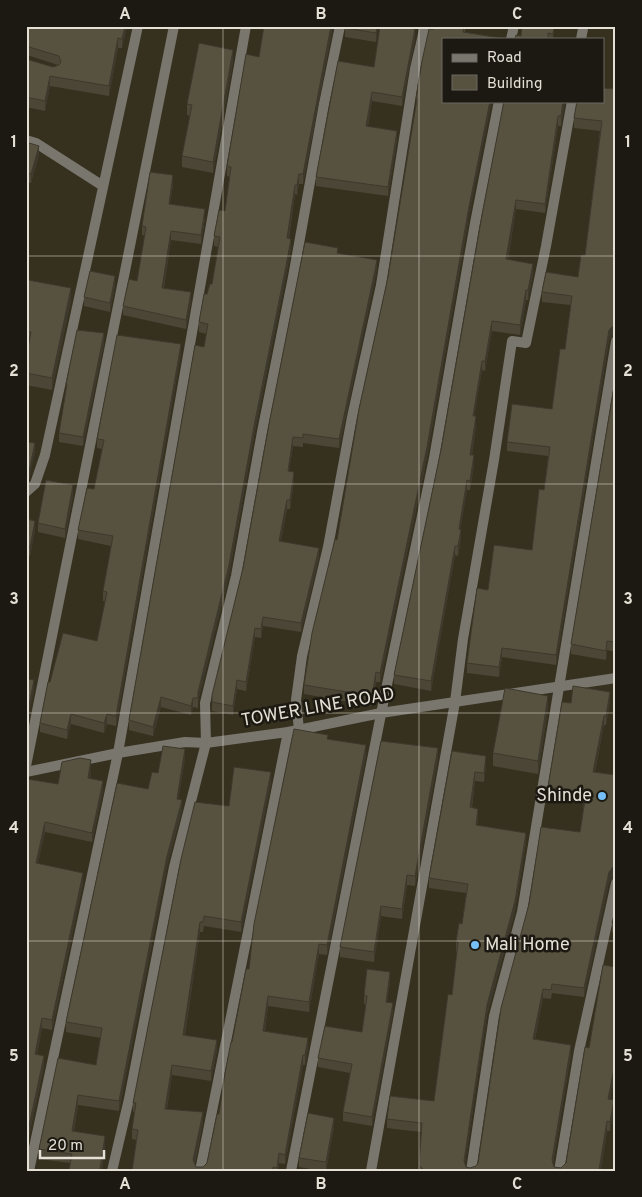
<svg xmlns="http://www.w3.org/2000/svg" width="642" height="1197" font-family="Overpass,sans-serif">
<style>
.lines{fill:none;stroke-linecap:round;stroke-linejoin:round}
.minor{stroke:#79766e;stroke-width:10}
.tertiary{stroke:#79766e;stroke-width:10}
.wall{fill:#4b4636}
.shaded-wall{fill:#3d392c}
.building{fill:#57513f;stroke:#3d392c}
.grid{fill:none;stroke:#e4e0d6;stroke-width:1;stroke-opacity:0.55}
.poi-dot{fill:#75c0f6;stroke:#1b1911;stroke-width:2}
.labels{text-anchor:middle;dominant-baseline:central;stroke-width:5;stroke-linejoin:round;paint-order:stroke}
.street-label{font-size:18px;fill:#e4e0d6;stroke:#1b1911}
.poi-label{font-size:18px;fill:#e4e0d6;stroke:#1b1911;text-anchor:end}
.neatline{fill:none;stroke:#e4e0d6;stroke-width:2}
.grid-label{font-size:16px;text-anchor:middle;font-weight:bold;fill:#e4e0d6}
</style>
<rect width="100%" height="100%" fill="#36301f"/>
<g class="lines">
<g class="minor">
<path d="M 511,39 L 514,26"/>
<path d="M 581,39 L 583,29"/>
<path d="M 26,140 L 36,143 L 103,186"/>
<path d="M 26,492 L 35,484 L 45,455 L 138,26"/>
<path d="M 299,730 L 296,700 L 302,656 L 328,547 L 352,417 L 381,285 L 415,69 L 425,26"/>
<path d="M 26,766 L 174,26"/>
<path d="M 29,1171 L 118,753 L 246,26"/>
<path d="M 112,1171 L 129,1099 L 174,867 L 206,743 L 205,703 L 236,576 L 262,432 L 293,277 L 324,104 L 340,26"/>
<path d="M 200,1171 L 288,732"/>
<path d="M 291,1171 L 384,699 L 434,458 L 475,223 L 499,101"/>
<path d="M 371,1171 L 455,702 L 463,639 L 494,460 L 512,341 L 526,343 L 546,246 L 572,101"/>
<path d="M 471,1171 L 494,1016 L 522,912 L 616,341"/>
<path d="M 559,1171 L 579,1051 L 616,883"/>
</g>
<path class="tertiary" d="M 26,772 L 118,753 L 185,742 L 206,743 L 288,732 L 381,713 L 616,678"/>
</g>
<g class="wall">
<path d="M 26,26 L 127,26 L 122,48 L 118,48 L 109,96 L 50,86 L 45,111 L 26,107 L 26,59 L 53,67 L 58,65 L 27,55 Z"/>
<path d="M 264,26 L 333,26 L 303,184 L 299,184 L 297,195 L 295,194 L 289,239 L 291,249 L 286,276 L 255,431 L 229,575 L 198,701 L 198,708 L 193,707 L 191,715 L 161,707 L 153,736 L 129,730 L 129,720 L 207,334 L 199,332 L 199,322 L 207,294 L 212,284 L 218,247 L 214,246 L 214,236 L 225,211 L 230,177 L 227,176 L 227,166 L 259,57 Z"/>
<path d="M 345,26 L 378,26 L 376,42 L 345,37 Z"/>
<path d="M 466,26 L 465,32 L 443,39 L 468,222 L 427,457 L 380,682 L 376,682 L 372,706 L 304,694 L 304,685 L 337,540 L 388,277 L 416,107 L 416,99 L 434,29 Z"/>
<path d="M 522,26 L 554,26 L 553,39 L 515,39 L 521,36 Z"/>
<path d="M 415,38 L 402,106 L 372,101 L 368,126 L 397,140 L 388,196 L 316,186 L 316,177 L 374,67 Z"/>
<path d="M 233,61 L 213,173 L 182,167 L 182,156 L 190,116 L 187,115 L 187,104 Z"/>
<path d="M 616,89 L 616,335 L 614,334 L 609,340 L 556,665 L 502,657 L 499,677 L 467,673 L 467,663 L 488,590 L 532,550 L 544,490 L 548,456 L 507,451 L 507,442 L 552,409 L 565,349 L 571,305 L 542,302 L 542,292 L 578,277 L 585,255 L 600,131 L 574,128 L 574,118 Z"/>
<path d="M 504,101 L 565,101 L 561,126 L 558,126 L 545,213 L 516,209 L 508,260 L 533,273 L 528,300 L 526,300 L 520,335 L 492,331 L 485,371 L 482,370 L 474,416 L 476,426 L 472,455 L 474,465 L 470,490 L 467,490 L 460,530 L 461,539 L 458,556 L 455,555 L 431,691 L 394,684 L 394,675 L 441,450 Z"/>
<path d="M 26,142 L 39,155 L 31,183 L 26,182 Z"/>
<path d="M 173,184 L 170,204 L 205,218 L 201,244 L 171,240 L 164,288 L 191,301 L 186,329 L 123,315 L 123,306 L 137,281 L 145,236 L 142,235 L 142,226 Z"/>
<path d="M 338,253 L 377,268 L 374,284 L 339,448 L 303,443 L 303,447 L 293,446 L 289,471 L 294,481 L 290,509 L 287,509 L 281,541 L 319,557 L 301,632 L 263,626 L 261,638 L 255,637 L 246,691 L 237,689 L 233,715 L 212,711 L 212,695 Z"/>
<path d="M 115,285 L 110,312 L 84,306 L 84,297 Z"/>
<path d="M 26,289 L 71,300 L 52,390 L 26,385 L 26,358 L 29,344 L 26,344 Z"/>
<path d="M 104,343 L 83,446 L 59,442 L 59,433 L 66,393 L 66,384 Z"/>
<path d="M 181,353 L 116,726 L 107,724 L 104,733 L 71,724 L 67,739 L 40,732 L 40,723 L 50,682 L 97,641 L 105,601 L 103,601 L 103,591 L 111,546 L 78,539 L 78,530 L 94,489 L 102,449 L 97,448 L 97,439 Z"/>
<path d="M 616,375 L 616,652 L 607,650 L 606,660 L 571,654 L 571,644 Z"/>
<path d="M 73,495 L 65,538 L 38,532 L 38,523 Z"/>
<path d="M 26,519 L 35,530 L 30,556 L 26,555 Z"/>
<path d="M 610,702 L 606,725 L 604,725 L 595,772 L 616,775 L 616,877 L 613,877 L 609,882 L 584,997 L 552,993 L 551,999 L 543,998 L 535,1040 L 571,1054 L 553,1164 L 554,1167 L 561,1168 L 566,1163 L 589,1048 L 616,967 L 616,1069 L 610,1099 L 614,1109 L 610,1131 L 607,1131 L 601,1170 L 604,1171 L 419,1171 L 421,1132 L 387,1128 L 387,1119 L 434,1101 L 452,995 L 457,952 L 456,952 L 456,942 L 462,924 L 466,893 L 429,888 L 429,878 L 452,751 L 486,765 L 484,782 L 475,781 L 472,808 L 478,818 L 477,826 L 526,842 L 515,911 L 487,1015 L 465,1163 L 466,1167 L 470,1168 L 476,1166 L 478,1163 L 580,832 L 584,803 L 548,797 L 548,787 L 571,703 Z"/>
<path d="M 548,709 L 538,774 L 493,766 L 493,753 Z"/>
<path d="M 328,739 L 366,755 L 327,955 L 319,954 L 309,1012 L 268,1006 L 265,1031 L 308,1048 L 305,1065 L 303,1065 L 285,1164 L 279,1163 L 278,1171 L 132,1171 L 137,1140 L 132,1139 L 132,1129 L 135,1113 L 133,1112 L 133,1103 L 229,806 L 271,782 L 241,932 L 204,926 L 203,932 L 200,932 L 185,1035 L 217,1050 L 211,1081 L 172,1075 L 167,1109 L 203,1122 L 195,1163 L 196,1167 L 203,1167 L 207,1163 L 219,1114 L 232,1042 L 249,969 Z"/>
<path d="M 438,758 L 415,886 L 407,885 L 402,919 L 381,916 L 374,962 L 340,957 L 340,947 Z"/>
<path d="M 185,759 L 178,799 L 182,810 L 167,866 L 119,1111 L 78,1105 L 74,1132 L 105,1146 L 102,1169 L 69,1171 L 70,1163 L 39,1159 L 39,1149 L 96,1065 L 101,1038 L 66,1032 L 66,1022 L 148,789 L 158,773 Z"/>
<path d="M 91,770 L 90,778 L 103,790 L 92,842 L 45,832 L 38,863 L 83,883 L 52,1030 L 42,1028 L 37,1055 L 44,1066 L 29,1136 L 26,1136 L 26,783 L 58,784 Z"/>
<path d="M 616,907 L 616,933 L 612,932 L 612,923 Z"/>
<path d="M 390,981 L 387,1002 L 393,1012 L 372,1126 L 343,1121 L 343,1112 L 350,1073 L 318,1067 L 318,1058 L 362,1032 L 366,1005 L 364,1004 L 364,995 Z"/>
<path d="M 334,1127 L 326,1171 L 322,1171 L 299,1167 L 299,1158 Z"/>
</g>
<g class="shaded-wall">
<path d="M 125,26 L 127,26 L 122,48 L 122,39 Z"/>
<path d="M 331,26 L 333,26 L 303,184 L 303,174 Z"/>
<path d="M 377,26 L 378,26 L 376,42 L 376,33 Z"/>
<path d="M 415,29 L 415,38 L 402,106 L 402,97 Z"/>
<path d="M 118,38 L 118,48 L 109,96 L 109,86 Z"/>
<path d="M 26,46 L 27,46 L 27,55 L 26,56 Z"/>
<path d="M 233,50 L 233,61 L 213,173 L 213,162 Z"/>
<path d="M 50,76 L 50,86 L 45,111 L 45,101 Z"/>
<path d="M 372,92 L 372,101 L 366,135 L 366,126 Z"/>
<path d="M 490,101 L 492,101 L 468,222 L 427,457 L 380,682 L 380,673 Z"/>
<path d="M 563,101 L 565,101 L 561,126 L 561,116 Z"/>
<path d="M 558,116 L 558,126 L 545,213 L 545,204 Z"/>
<path d="M 397,131 L 397,140 L 388,196 L 388,187 Z"/>
<path d="M 39,146 L 39,155 L 31,183 L 31,174 Z"/>
<path d="M 299,174 L 299,184 L 297,195 L 297,185 Z"/>
<path d="M 173,175 L 173,184 L 169,213 L 169,204 Z"/>
<path d="M 295,185 L 295,194 L 287,248 L 287,238 Z"/>
<path d="M 516,200 L 516,209 L 506,269 L 506,259 Z"/>
<path d="M 205,209 L 205,218 L 201,244 L 201,235 Z"/>
<path d="M 171,231 L 171,240 L 162,297 L 162,288 Z"/>
<path d="M 291,239 L 291,249 L 286,276 L 255,431 L 229,575 L 198,701 L 198,692 L 255,421 Z"/>
<path d="M 377,260 L 377,268 L 374,284 L 339,448 L 339,439 Z"/>
<path d="M 533,264 L 533,273 L 528,300 L 528,290 Z"/>
<path d="M 115,276 L 115,285 L 110,312 L 110,303 Z"/>
<path d="M 71,288 L 71,300 L 52,390 L 52,378 Z"/>
<path d="M 526,290 L 526,300 L 520,335 L 520,325 Z"/>
<path d="M 191,292 L 191,301 L 186,329 L 186,320 Z"/>
<path d="M 492,321 L 492,331 L 485,371 L 485,361 Z"/>
<path d="M 614,325 L 614,334 L 609,340 L 556,665 L 556,655 L 609,330 Z"/>
<path d="M 104,333 L 104,343 L 83,446 L 83,437 Z"/>
<path d="M 181,344 L 181,353 L 116,726 L 116,716 Z"/>
<path d="M 482,361 L 482,370 L 473,425 L 473,416 Z"/>
<path d="M 476,416 L 476,426 L 470,464 L 470,455 Z"/>
<path d="M 293,437 L 293,446 L 288,480 L 288,471 Z"/>
<path d="M 35,443 L 35,452 L 29,480 L 26,483 L 26,474 Z"/>
<path d="M 474,455 L 474,465 L 470,490 L 470,481 Z"/>
<path d="M 294,472 L 294,481 L 290,509 L 290,500 Z"/>
<path d="M 467,480 L 467,490 L 459,539 L 459,529 Z"/>
<path d="M 73,485 L 73,495 L 65,538 L 65,529 Z"/>
<path d="M 287,500 L 287,509 L 279,550 L 279,541 Z"/>
<path d="M 35,521 L 35,530 L 30,556 L 30,547 Z"/>
<path d="M 461,530 L 461,539 L 458,556 L 458,546 Z"/>
<path d="M 455,546 L 455,555 L 431,691 L 431,681 Z"/>
<path d="M 319,548 L 319,557 L 301,632 L 301,623 Z"/>
<path d="M 263,617 L 263,626 L 261,638 L 261,629 Z"/>
<path d="M 255,628 L 255,637 L 246,691 L 246,682 Z"/>
<path d="M 607,641 L 607,650 L 606,660 L 606,651 Z"/>
<path d="M 502,648 L 502,657 L 499,677 L 499,667 Z"/>
<path d="M 376,672 L 376,682 L 372,706 L 372,696 Z"/>
<path d="M 34,680 L 34,689 L 26,729 L 26,720 Z"/>
<path d="M 237,680 L 237,689 L 233,715 L 233,706 Z"/>
<path d="M 610,692 L 610,702 L 606,725 L 606,716 Z"/>
<path d="M 548,696 L 548,709 L 538,774 L 538,761 Z"/>
<path d="M 161,697 L 161,707 L 153,736 L 153,727 Z"/>
<path d="M 193,698 L 193,707 L 191,715 L 191,706 Z"/>
<path d="M 71,714 L 71,724 L 67,739 L 67,730 Z"/>
<path d="M 107,714 L 107,724 L 104,733 L 104,723 Z"/>
<path d="M 604,716 L 604,725 L 593,781 L 593,772 Z"/>
<path d="M 366,745 L 366,755 L 327,955 L 327,945 Z"/>
<path d="M 438,748 L 438,758 L 415,886 L 415,876 Z"/>
<path d="M 185,749 L 185,759 L 177,809 L 177,799 Z"/>
<path d="M 486,756 L 486,765 L 484,782 L 484,773 Z"/>
<path d="M 91,760 L 91,770 L 88,788 L 88,778 Z"/>
<path d="M 271,772 L 271,782 L 241,932 L 241,922 Z"/>
<path d="M 475,772 L 475,781 L 470,817 L 470,807 Z"/>
<path d="M 103,781 L 103,790 L 92,842 L 92,833 Z"/>
<path d="M 182,800 L 182,810 L 167,866 L 119,1111 L 119,1101 L 167,856 Z"/>
<path d="M 478,809 L 478,818 L 476,835 L 476,825 Z"/>
<path d="M 45,822 L 45,832 L 36,873 L 36,863 Z"/>
<path d="M 526,833 L 526,842 L 515,911 L 487,1015 L 464,1170 L 464,1161 L 487,1005 Z"/>
<path d="M 613,867 L 613,877 L 609,882 L 584,997 L 584,988 L 609,872 Z"/>
<path d="M 83,873 L 83,883 L 52,1030 L 52,1020 Z"/>
<path d="M 407,875 L 407,885 L 402,919 L 402,909 Z"/>
<path d="M 381,906 L 381,916 L 374,962 L 374,952 Z"/>
<path d="M 200,922 L 200,932 L 183,1045 L 183,1035 Z"/>
<path d="M 319,944 L 319,954 L 309,1012 L 309,1002 Z"/>
<path d="M 390,972 L 390,981 L 386,1011 L 386,1002 Z"/>
<path d="M 543,989 L 543,998 L 533,1049 L 533,1039 Z"/>
<path d="M 268,996 L 268,1006 L 263,1040 L 263,1031 Z"/>
<path d="M 393,1003 L 393,1012 L 372,1126 L 372,1117 Z"/>
<path d="M 42,1018 L 42,1028 L 35,1064 L 35,1054 Z"/>
<path d="M 308,1038 L 308,1048 L 305,1065 L 305,1055 Z"/>
<path d="M 217,1040 L 217,1050 L 211,1081 L 211,1071 Z"/>
<path d="M 571,1045 L 571,1054 L 552,1170 L 552,1160 Z"/>
<path d="M 303,1055 L 303,1065 L 285,1164 L 285,1155 Z"/>
<path d="M 44,1056 L 44,1066 L 29,1136 L 29,1126 Z"/>
<path d="M 616,1059 L 616,1069 L 608,1109 L 608,1099 Z"/>
<path d="M 172,1065 L 172,1075 L 165,1119 L 165,1109 Z"/>
<path d="M 78,1095 L 78,1105 L 72,1141 L 72,1131 Z"/>
<path d="M 614,1100 L 614,1109 L 610,1131 L 610,1122 Z"/>
<path d="M 203,1112 L 203,1122 L 193,1170 L 193,1160 Z"/>
<path d="M 334,1118 L 334,1127 L 326,1171 L 326,1162 Z"/>
<path d="M 607,1121 L 607,1131 L 601,1171 L 599,1171 Z"/>
<path d="M 105,1136 L 105,1146 L 101,1171 L 100,1171 Z"/>
<path d="M 279,1153 L 279,1163 L 278,1171 L 277,1171 Z"/>
</g>
<g class="building">
<path d="M 26,26 L 125,26 L 122,39 L 118,38 L 109,86 L 50,76 L 45,101 L 26,97 L 26,59 L 53,67 L 59,65 L 61,62 L 59,56 L 26,46 Z"/>
<path d="M 264,26 L 331,26 L 303,174 L 299,174 L 297,185 L 295,185 L 287,238 L 291,239 L 286,266 L 255,421 L 229,565 L 198,692 L 198,698 L 193,698 L 191,706 L 161,697 L 153,727 L 129,720 L 195,345 L 204,347 L 208,324 L 199,322 L 204,294 L 207,294 L 210,284 L 212,284 L 220,237 L 214,236 L 219,210 L 225,211 L 231,167 L 227,166 L 246,54 L 259,57 Z"/>
<path d="M 345,26 L 377,26 L 376,33 L 345,28 Z"/>
<path d="M 380,26 L 398,26 L 415,29 L 402,97 L 372,92 L 366,126 L 397,131 L 388,187 L 316,177 L 338,61 L 374,67 Z"/>
<path d="M 434,26 L 464,26 L 463,32 L 507,39 L 443,39 L 443,101 L 490,101 L 468,212 L 427,447 L 380,673 L 376,672 L 372,696 L 304,685 L 312,633 L 335,539 L 337,540 L 359,409 L 388,277 L 417,99 L 416,99 L 422,61 L 429,29 L 434,29 Z"/>
<path d="M 522,26 L 554,26 L 553,34 L 548,33 L 548,39 L 515,39 L 516,35 L 521,36 Z"/>
<path d="M 199,43 L 233,50 L 213,162 L 182,156 L 192,105 L 187,104 Z"/>
<path d="M 603,88 L 616,89 L 616,325 L 614,325 L 609,330 L 556,655 L 502,648 L 499,667 L 467,663 L 477,588 L 488,590 L 494,545 L 532,550 L 539,489 L 544,490 L 550,447 L 507,442 L 512,404 L 552,409 L 560,349 L 565,349 L 572,296 L 542,292 L 546,272 L 578,277 L 581,255 L 585,255 L 602,121 L 574,118 L 577,101 L 603,101 Z"/>
<path d="M 504,101 L 563,101 L 561,116 L 558,116 L 545,204 L 516,200 L 506,259 L 533,264 L 528,290 L 526,290 L 520,325 L 492,321 L 485,361 L 482,361 L 473,416 L 476,416 L 470,455 L 474,455 L 470,481 L 467,480 L 459,529 L 461,530 L 458,546 L 455,546 L 431,681 L 394,675 L 441,450 L 482,215 Z"/>
<path d="M 26,142 L 39,146 L 31,174 L 26,173 Z"/>
<path d="M 150,172 L 173,175 L 169,204 L 205,209 L 201,235 L 171,231 L 162,288 L 191,292 L 186,320 L 123,306 L 129,279 L 137,281 L 146,227 L 142,226 Z"/>
<path d="M 305,242 L 338,248 L 337,253 L 377,260 L 374,275 L 339,439 L 303,434 L 303,438 L 293,437 L 288,471 L 294,472 L 290,500 L 287,500 L 279,541 L 319,548 L 301,623 L 263,617 L 261,629 L 255,628 L 246,682 L 237,680 L 233,706 L 212,702 L 212,695 L 243,568 L 269,424 Z"/>
<path d="M 90,271 L 115,276 L 110,303 L 84,297 Z"/>
<path d="M 28,280 L 71,288 L 52,378 L 26,373 L 26,358 L 31,332 L 26,331 L 26,289 Z"/>
<path d="M 77,330 L 104,333 L 83,437 L 59,433 L 67,384 L 66,384 Z"/>
<path d="M 117,335 L 181,344 L 116,716 L 107,714 L 104,723 L 71,714 L 67,730 L 40,723 L 48,682 L 50,682 L 63,633 L 97,641 L 107,592 L 103,591 L 113,536 L 78,530 L 87,488 L 94,489 L 104,440 L 97,439 Z"/>
<path d="M 616,375 L 616,642 L 607,641 L 606,651 L 571,644 Z"/>
<path d="M 26,442 L 35,443 L 29,471 L 26,474 Z"/>
<path d="M 46,480 L 73,485 L 65,529 L 38,523 Z"/>
<path d="M 26,519 L 35,521 L 30,547 L 26,546 Z"/>
<path d="M 26,679 L 34,680 L 26,720 Z"/>
<path d="M 573,686 L 610,692 L 606,716 L 604,716 L 593,772 L 616,775 L 616,868 L 613,867 L 609,872 L 584,988 L 552,984 L 551,990 L 543,989 L 533,1039 L 571,1045 L 552,1160 L 554,1167 L 561,1168 L 566,1163 L 585,1047 L 589,1048 L 603,965 L 616,967 L 616,1059 L 608,1099 L 614,1100 L 610,1122 L 607,1121 L 599,1170 L 604,1171 L 425,1171 L 419,1165 L 422,1123 L 387,1119 L 390,1096 L 434,1101 L 448,994 L 452,995 L 458,942 L 456,942 L 459,923 L 462,924 L 468,884 L 429,878 L 452,751 L 486,756 L 484,773 L 475,772 L 470,807 L 478,809 L 476,825 L 526,833 L 515,901 L 487,1005 L 464,1161 L 466,1167 L 470,1168 L 476,1166 L 478,1163 L 501,1008 L 529,904 L 541,827 L 580,832 L 586,794 L 548,787 L 562,702 L 571,703 Z"/>
<path d="M 505,688 L 548,696 L 538,761 L 493,753 Z"/>
<path d="M 294,729 L 328,735 L 327,739 L 366,745 L 327,945 L 319,944 L 309,1002 L 268,996 L 263,1031 L 308,1038 L 305,1055 L 303,1055 L 285,1155 L 279,1153 L 277,1168 L 273,1167 L 272,1171 L 132,1171 L 138,1130 L 132,1129 L 136,1103 L 133,1103 L 181,859 L 195,802 L 229,806 L 234,767 L 271,772 L 241,922 L 204,916 L 203,922 L 200,922 L 183,1035 L 217,1040 L 211,1071 L 172,1065 L 165,1109 L 203,1112 L 193,1160 L 196,1167 L 203,1167 L 207,1163 L 217,1114 L 219,1114 L 225,1073 L 231,1042 L 232,1042 L 246,969 L 249,969 L 254,924 Z"/>
<path d="M 381,741 L 438,748 L 415,876 L 407,875 L 402,909 L 381,906 L 374,952 L 340,947 Z"/>
<path d="M 163,746 L 185,749 L 177,799 L 182,800 L 167,856 L 119,1101 L 78,1095 L 72,1131 L 105,1136 L 100,1169 L 117,1171 L 69,1171 L 72,1154 L 39,1149 L 58,1058 L 96,1065 L 102,1028 L 66,1022 L 117,783 L 148,789 L 152,772 L 158,773 Z"/>
<path d="M 80,758 L 91,760 L 88,778 L 103,781 L 92,833 L 45,822 L 36,863 L 83,873 L 52,1020 L 42,1018 L 35,1054 L 44,1056 L 29,1126 L 26,1126 L 26,783 L 27,779 L 58,784 L 62,762 Z"/>
<path d="M 616,907 L 616,923 L 612,923 Z"/>
<path d="M 367,969 L 390,972 L 386,1002 L 393,1003 L 372,1117 L 343,1112 L 352,1064 L 318,1058 L 325,1026 L 362,1032 L 367,996 L 364,995 Z"/>
<path d="M 308,1113 L 334,1118 L 326,1162 L 299,1158 Z"/>
</g>
<path class="grid" d="M 223,26 L 223,1171M 419,26 L 419,1171M 26,256 L 616,256M 26,484 L 616,484M 26,713 L 616,713M 26,941 L 616,941"/>
<g class="poi-dot">
<circle cx="602" cy="796" r="5"/>
<circle cx="475" cy="945" r="5"/>
</g>
<g class="labels">
<g class="street-label">
<text transform="translate(318 708) rotate(-10)">TOWER LINE ROAD</text>
</g>
<g class="poi-label">
<text x="592" y="796">Shinde</text>
<text x="485" y="945" text-anchor="start">Mali Home</text>
</g>
</g>
<rect width="642" height="1197" fill="none" stroke="#1b1911" stroke-width="55"/>
<rect x="442" y="38" width="162" height="65" fill="#1b1911" stroke="#6b6960"/>
<rect x="452" y="54" width="25" height="8" fill="#79766e" stroke="#6b6960"/>
<text x="487" y="62" font-size="15" fill="#e4e0d6">Road</text>
<rect x="452" y="75" width="25" height="15" fill="#57513f" stroke="#6b6960"/>
<text x="487" y="88" font-size="15" fill="#e4e0d6">Building</text>
<path d="M40 1150v8h64v-8" fill="none" stroke="#e4e0d6" stroke-width="2.5"/>
<text x="48" y="1150" font-size="15" fill="#e4e0d6" stroke="#1b1911" stroke-width="4" paint-order="stroke">20 m</text>
<rect x="28" y="28" width="586" height="1142" class="neatline"/>
<g class="grid-label">
<text x="125" y="19">A</text>
<text x="321" y="19">B</text>
<text x="517" y="19">C</text>
<text x="14" y="147">1</text>
<text x="628" y="147">1</text>
<text x="14" y="376">2</text>
<text x="628" y="376">2</text>
<text x="14" y="604">3</text>
<text x="628" y="604">3</text>
<text x="14" y="833">4</text>
<text x="628" y="833">4</text>
<text x="14" y="1061">5</text>
<text x="628" y="1061">5</text>
<text x="125" y="1189">A</text>
<text x="321" y="1189">B</text>
<text x="517" y="1189">C</text>
</g>
</svg>
